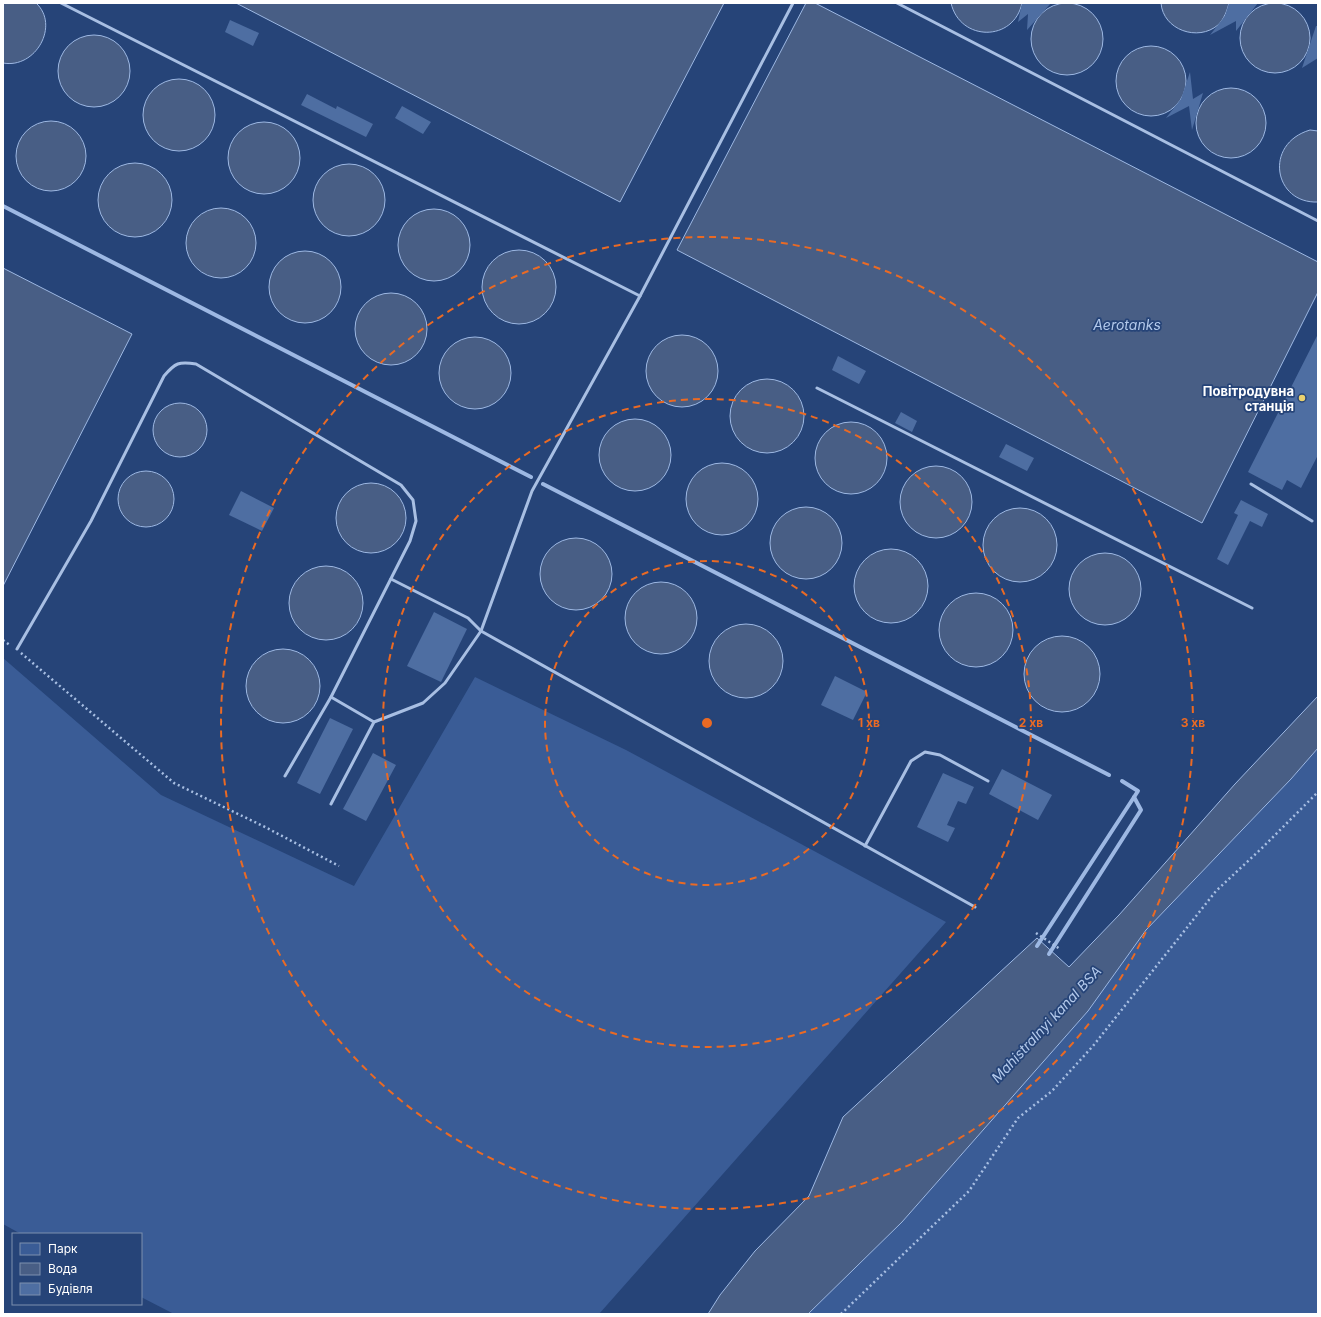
<svg xmlns="http://www.w3.org/2000/svg" width="1321" height="1317" font-family="Inter,sans-serif">
<style>
.green{fill:#3a5c96}
.water{fill:#485e85;stroke:#9db8e3}
.lines{fill:none;stroke-linecap:round;stroke-linejoin:round}
.stream{stroke:#9db8e3;stroke-width:4}
.building{fill:#4e6ea2}
.path{stroke:#a8bfe3;stroke-width:2.5;stroke-dasharray:2 3;stroke-linecap:butt}
.lane{stroke:#a8bfe3;stroke-width:3}
.ring{fill:none;stroke:#ea6a24;stroke-width:2;stroke-dasharray:7 5}
.poi-dot{fill:#ebd16e;stroke:#264478;stroke-width:1.5}
.labels{text-anchor:middle;dominant-baseline:central;stroke-width:3.5;stroke-linejoin:round;paint-order:stroke}
.poi-label{font-size:13px;font-weight:bold;fill:#fff;stroke:#264478;text-anchor:end}
.water-label{font-size:14px;font-style:italic;fill:#b3c9eb;stroke:#264478}
.centre{fill:#ea6a24;stroke:#264478;stroke-width:2}
.ring-label{font-size:12px;text-anchor:middle;font-weight:bold;fill:#ea6a24;stroke:#264478;stroke-width:3.5;stroke-linejoin:round;paint-order:stroke}
</style>
<rect width="100%" height="100%" fill="#264478"/>
<g class="green">
<path d="M 3,658 L 161,795 L 354,886 L 475,677 L 626,750 L 946,922 L 599,1314 L 174,1314 L 141,1297 L 141,1234 L 21,1234 L 3,1224 Z"/>
<path d="M 1318,748 L 1318,1314 L 808,1314 L 902,1222 L 1088,1011 L 1146,930 L 1291,779 Z"/>
</g>
<g class="water">
<circle cx="1275" cy="38" r="35"/>
<path d="M 3,3 L 36,3 C 60,25 36,69 3,63 Z"/>
<path d="M 236,3 L 724,3 L 620,202 Z"/>
<path d="M 806,3 L 815,3 L 1318,262 L 1318,292 L 1202,523 L 677,250 Z"/>
<path d="M 951,3 L 1022,3 C 1014,42 960,42 951,3 Z"/>
<path d="M 1161,3 L 1229,3 C 1227,11 1224,19 1218,25 C 1198,42 1163,30 1161,3 Z"/>
<circle cx="1067" cy="39" r="36"/>
<circle cx="94" cy="71" r="36"/>
<circle cx="1151" cy="81" r="35"/>
<circle cx="179" cy="115" r="36"/>
<circle cx="1231" cy="123" r="35"/>
<circle cx="51" cy="156" r="35"/>
<circle cx="264" cy="158" r="36"/>
<path d="M 1310,130 L 1318,131 L 1318,202 C 1274,204 1263,144 1310,130 Z"/>
<circle cx="135" cy="200" r="37"/>
<circle cx="349" cy="200" r="36"/>
<circle cx="221" cy="243" r="35"/>
<circle cx="434" cy="245" r="36"/>
<circle cx="519" cy="287" r="37"/>
<circle cx="305" cy="287" r="36"/>
<path d="M 3,268 L 132,334 L 3,586 Z"/>
<circle cx="391" cy="329" r="36"/>
<circle cx="682" cy="371" r="36"/>
<circle cx="475" cy="373" r="36"/>
<circle cx="767" cy="416" r="37"/>
<circle cx="180" cy="430" r="27"/>
<circle cx="635" cy="455" r="36"/>
<circle cx="851" cy="458" r="36"/>
<circle cx="722" cy="499" r="36"/>
<circle cx="936" cy="502" r="36"/>
<circle cx="146" cy="499" r="28"/>
<circle cx="371" cy="518" r="35"/>
<circle cx="806" cy="543" r="36"/>
<circle cx="1020" cy="545" r="37"/>
<circle cx="576" cy="574" r="36"/>
<circle cx="891" cy="586" r="37"/>
<circle cx="1105" cy="589" r="36"/>
<circle cx="326" cy="603" r="37"/>
<circle cx="661" cy="618" r="36"/>
<circle cx="976" cy="630" r="37"/>
<circle cx="746" cy="661" r="37"/>
<circle cx="1062" cy="674" r="38"/>
<circle cx="283" cy="686" r="37"/>
<path d="M 1318,696 L 1318,748 L 1291,779 L 1146,930 L 1088,1011 L 902,1222 L 808,1314 L 708,1314 L 720,1295 L 755,1251 L 809,1196 L 843,1117 L 1037,938 L 1069,967 L 1119,915 L 1235,784 Z"/>
</g>
<g class="lines">
<g class="stream">
<path d="M 3,206 L 531,477"/>
<path d="M 543,484 L 1109,775"/>
<path d="M 1037,946 L 1138,791 L 1122,781"/>
<path d="M 1049,954 L 1141,810 L 1134,797"/>
</g>
</g>
<g class="building">
<path d="M 1022,3 L 1051,3 L 1027,30 L 1028,14 L 1018,22 Z"/>
<path d="M 1229,3 L 1258,3 L 1236,31 L 1236,21 L 1210,35 L 1225,16 Z"/>
<path d="M 230,20 L 259,33 L 253,46 L 225,32 Z"/>
<path d="M 1316,26 L 1318,26 L 1318,58 L 1302,68 Z"/>
<path d="M 1190,72 L 1193,99 L 1203,93 L 1192,130 L 1189,106 L 1166,118 L 1181,99 Z"/>
<path d="M 307,94 L 336,109 L 337,106 L 373,124 L 366,137 L 301,105 Z"/>
<path d="M 402,106 L 431,122 L 423,134 L 395,118 Z"/>
<path d="M 1318,334 L 1318,455 L 1301,488 L 1287,480 L 1282,490 L 1248,472 Z"/>
<path d="M 838,356 L 866,371 L 859,384 L 832,370 Z"/>
<path d="M 901,412 L 917,421 L 912,432 L 895,423 Z"/>
<path d="M 1006,444 L 1034,458 L 1027,471 L 999,457 Z"/>
<path d="M 241,491 L 274,508 L 262,531 L 229,515 Z"/>
<path d="M 1241,500 L 1268,514 L 1262,527 L 1250,521 L 1228,565 L 1217,559 L 1238,515 L 1234,513 Z"/>
<path d="M 434,612 L 467,629 L 441,682 L 407,666 Z"/>
<path d="M 835,676 L 867,692 L 853,720 L 821,705 Z"/>
<path d="M 330,718 L 353,729 L 320,794 L 297,783 Z"/>
<path d="M 373,753 L 396,765 L 366,821 L 343,809 Z"/>
<path d="M 1002,769 L 1052,795 L 1038,820 L 989,794 Z"/>
<path d="M 943,773 L 974,787 L 966,804 L 958,801 L 947,825 L 955,828 L 948,842 L 917,827 Z"/>
</g>
<g class="lines">
<g class="path">
<path d="M 3,640 L 11,646"/>
<path d="M 21,653 L 174,783 L 265,827 L 339,866"/>
<path d="M 1036,933 L 1060,949"/>
<path d="M 841,1314 L 969,1191 L 1018,1118 L 1052,1091 L 1093,1046 L 1216,891 L 1262,848 L 1318,792"/>
</g>
<g class="lane">
<path d="M 61,3 L 640,296"/>
<path d="M 897,3 L 1318,221"/>
<path d="M 817,388 L 1252,608"/>
<path d="M 1251,484 L 1312,521"/>
<path d="M 391,579 L 468,618 L 481,631 L 975,907"/>
<path d="M 17,649 L 91,521 L 164,376 C 175,363 179,361 196,364 L 401,485 L 413,500 L 416,521 L 410,541 L 331,697 L 285,776"/>
<path d="M 331,697 L 374,722"/>
<path d="M 331,804 L 374,722 L 423,703 L 445,683 L 481,631 L 532,491 L 640,296 L 793,3"/>
<path d="M 865,846 L 911,761 L 925,752 L 940,755 L 988,781"/>
</g>
</g>
<g class="ring">
<circle cx="707" cy="723" r="162"/>
<circle cx="707" cy="723" r="324"/>
<circle cx="707" cy="723" r="486"/>
</g>
<circle class="poi-dot" cx="1302" cy="398" r="4"/>
<g class="labels">
<g class="poi-label">
<text x="1294" y="391">Повітродувна<tspan x="1294" dy="15">станція</tspan></text>
</g>
<g class="water-label">
<text x="1127" y="324">Aerotanks</text>
<text transform="translate(1046 1024) rotate(-47)">Mahistralnyi kanal BSA</text>
</g>
</g>
<circle cx="707" cy="723" r="6" class="centre"/>
<g class="ring-label">
<text x="869" y="727">1 хв</text>
<text x="1031" y="727">2 хв</text>
<text x="1193" y="727">3 хв</text>
</g>
<rect width="1321" height="1317" fill="none" stroke="#ffffff" stroke-width="8"/>
<rect x="12" y="1233" width="130" height="72" fill="#264478" stroke="#7d8fae"/>
<rect x="20" y="1243" width="20" height="12" fill="#3a5c96" stroke="#7d8fae"/>
<text x="48" y="1253" font-size="12" fill="#ffffff">Парк</text>
<rect x="20" y="1263" width="20" height="12" fill="#485e85" stroke="#7d8fae"/>
<text x="48" y="1273" font-size="12" fill="#ffffff">Вода</text>
<rect x="20" y="1283" width="20" height="12" fill="#4e6ea2" stroke="#7d8fae"/>
<text x="48" y="1293" font-size="12" fill="#ffffff">Будівля</text>
</svg>
